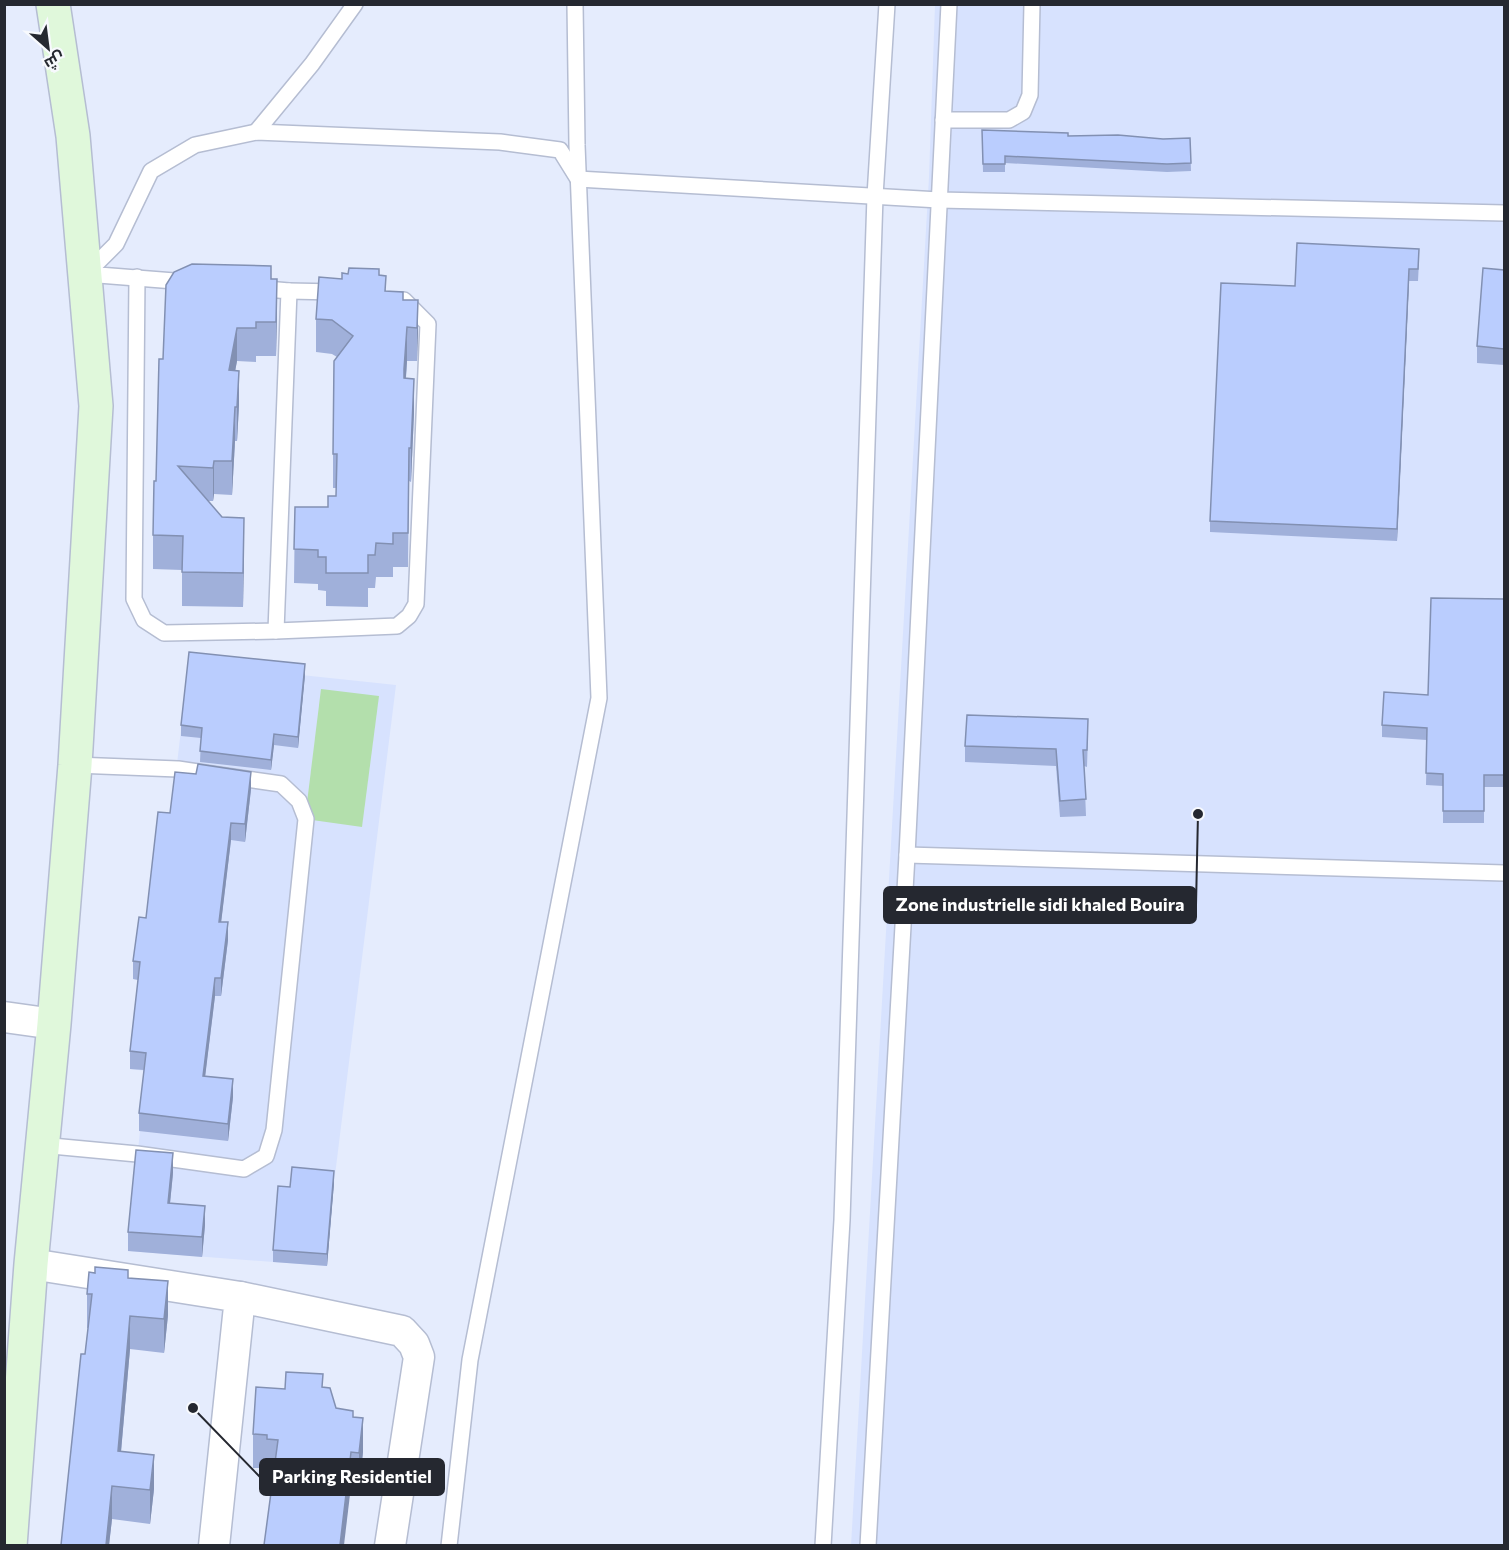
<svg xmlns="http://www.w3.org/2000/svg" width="1509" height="1550" font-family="Commissioner,Cairo,sans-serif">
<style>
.built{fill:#d7e2fe}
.green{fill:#b3dfac}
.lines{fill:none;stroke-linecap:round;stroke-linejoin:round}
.lane-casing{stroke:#b5bdd2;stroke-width:18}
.street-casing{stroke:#b5bdd2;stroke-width:33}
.secondary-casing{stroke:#b5bdd2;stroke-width:36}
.lane{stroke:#fff;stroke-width:15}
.street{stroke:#fff;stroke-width:30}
.secondary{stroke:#e0f8db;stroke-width:33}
.wall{fill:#a0b0da}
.shaded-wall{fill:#8290b2}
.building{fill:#bacdfe;stroke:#8290b2;stroke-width:1.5}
.leader{fill:none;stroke:#252830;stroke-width:2}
.callout-dot{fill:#252830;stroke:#f7f9fd;stroke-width:2}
.callout{fill:#252830;stroke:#252830;stroke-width:2}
.callout-label{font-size:18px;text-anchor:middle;font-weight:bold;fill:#fff}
</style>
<rect width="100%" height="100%" fill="#e5ecfd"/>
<g class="built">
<path d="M 935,5 L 1504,5 L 1504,1545 L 851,1546 L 929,177 Z"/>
<path d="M 189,663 L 396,685 L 334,1183 L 327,1266 L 128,1251 L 146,1071 L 130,1069 L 140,980 L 133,979 L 139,935 L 145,936 L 169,831 Z"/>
</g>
<path class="green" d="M 321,689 L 379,696 L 362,827 L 305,819 Z"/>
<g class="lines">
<g class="lane-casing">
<g id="lane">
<path d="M 943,120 L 1009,120 L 1023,112 L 1030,95 L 1032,4"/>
<path d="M 256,132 L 312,64 L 355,4"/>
<path d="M 137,277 L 134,599 L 144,620 L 164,633 L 276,631 L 289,291 L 256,288"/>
<path d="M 187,282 L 86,274 L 116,244 L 151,171 L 195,145 L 256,132 L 500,142 L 560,150 L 578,179 L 939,200 L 1504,213"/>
<path d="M 289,291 L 336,292"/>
<path d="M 276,631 L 397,626 L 409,616 L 416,604 L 428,324 L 404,300"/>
<path d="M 907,855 L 1504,873"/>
<path d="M 41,1145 L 137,1154 L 244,1169 L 266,1156 L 274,1130 L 306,819 L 299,801 L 281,784 L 178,769 L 75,765"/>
<path d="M 449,1546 L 470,1360 L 599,698 L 577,145 L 575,4"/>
<path d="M 823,1546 L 842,1220 L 875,196 L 887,4"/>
<path d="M 868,1546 L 907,855 L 949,4"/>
</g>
</g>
<g class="street-casing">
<g id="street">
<path d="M 4,1017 L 54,1024"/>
<path d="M 31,1264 L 240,1297 L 214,1546"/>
<path d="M 240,1297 L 402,1331 L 414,1344 L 419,1357 L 390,1546"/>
</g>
</g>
<g class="secondary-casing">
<path id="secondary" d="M 10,1546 L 31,1264 L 54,1024 L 75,765 L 96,406 L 73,136 L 53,4"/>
</g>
<use href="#lane" class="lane"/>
<use href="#street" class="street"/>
<use href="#secondary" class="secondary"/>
</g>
<g class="wall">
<path d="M 982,130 L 1068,136 L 1163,139 L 1190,138 L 1191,171 L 1167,172 L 1005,163 L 1005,172 L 983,172 Z"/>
<path d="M 1419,261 L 1418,281 L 1409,281 L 1397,541 L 1210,532 L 1210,521 L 1295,286 Z"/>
<path d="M 1504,270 L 1504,365 L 1477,363 L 1477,346 Z"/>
<path d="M 379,275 L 386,291 L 403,300 L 418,300 L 417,361 L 407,361 L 406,378 L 414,412 L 411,482 L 409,481 L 408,567 L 393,567 L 393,577 L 376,577 L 375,588 L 368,588 L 368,607 L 326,606 L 326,591 L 318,590 L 318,584 L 294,583 L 295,507 L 328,507 L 336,496 L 337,488 L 333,488 L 333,454 L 337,357 L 332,354 L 316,352 L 316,319 L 342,279 Z"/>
<path d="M 271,279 L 277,312 L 276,356 L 256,356 L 256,362 L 237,361 L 235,371 L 239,405 L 237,441 L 235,441 L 232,495 L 214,494 L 213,501 L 208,501 L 244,551 L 243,607 L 182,606 L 182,570 L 153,569 L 153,535 L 163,359 Z"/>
<path d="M 1504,599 L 1504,787 L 1484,787 L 1484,823 L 1443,823 L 1443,786 L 1426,785 L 1427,740 L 1382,737 L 1382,725 L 1428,695 Z"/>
<path d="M 305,675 L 298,748 L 274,745 L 271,770 L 200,762 L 201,738 L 181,736 L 181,725 Z"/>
<path d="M 1088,735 L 1087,767 L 1084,766 L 1086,816 L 1060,817 L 1056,766 L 965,762 L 965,746 Z"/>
<path d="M 196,774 L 251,789 L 245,842 L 231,840 L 221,922 L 228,940 L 221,996 L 215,996 L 205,1076 L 233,1097 L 228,1141 L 139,1131 L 139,1113 L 144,1070 L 130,1069 L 130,1051 L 138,980 L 133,979 L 133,961 L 146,918 L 170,813 Z"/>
<path d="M 173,1173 L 170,1203 L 205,1225 L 202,1257 L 128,1251 L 128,1232 Z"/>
<path d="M 334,1183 L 327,1266 L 273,1262 L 273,1250 L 290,1187 Z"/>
<path d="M 128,1278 L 168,1315 L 164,1353 L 130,1349 L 121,1452 L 154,1489 L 150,1524 L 112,1519 L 109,1545 L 61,1545 L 88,1328 L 87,1328 L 87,1294 Z"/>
<path d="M 323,1387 L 336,1408 L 353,1417 L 363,1452 L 359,1487 L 267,1473 L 267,1468 L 253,1468 L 253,1434 L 285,1389 Z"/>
</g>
<g class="shaded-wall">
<path d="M 1409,269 L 1409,281 L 1397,541 L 1397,529 Z"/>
<path d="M 277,279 L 277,312 L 276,356 L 276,322 Z"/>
<path d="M 418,300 L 418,334 L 417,361 L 417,328 Z"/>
<path d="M 407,327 L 407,361 L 404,403 L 404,369 Z"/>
<path d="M 237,328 L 237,361 L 229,404 L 229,370 Z"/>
<path d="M 239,371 L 239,405 L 237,441 L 237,407 Z"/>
<path d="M 414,379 L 414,412 L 411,482 L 411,448 Z"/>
<path d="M 235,407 L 235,441 L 232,495 L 232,461 Z"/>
<path d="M 214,461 L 214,494 L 213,501 L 213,468 Z"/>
<path d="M 244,518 L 244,551 L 243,607 L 243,573 Z"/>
<path d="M 305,664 L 305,675 L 298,748 L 298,737 Z"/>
<path d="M 274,734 L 274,745 L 271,770 L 271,760 Z"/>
<path d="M 251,772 L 251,789 L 245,842 L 245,824 Z"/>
<path d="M 231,823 L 231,840 L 219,940 L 219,922 Z"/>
<path d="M 6,891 L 6,908 L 4,919 L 4,902 Z"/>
<path d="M 228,922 L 228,940 L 221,996 L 221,978 Z"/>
<path d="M 215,978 L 215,996 L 203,1094 L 203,1076 Z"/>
<path d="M 233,1079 L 233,1097 L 228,1141 L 228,1124 Z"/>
<path d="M 173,1153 L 173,1173 L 168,1223 L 168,1203 Z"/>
<path d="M 334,1171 L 334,1183 L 327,1266 L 327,1254 Z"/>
<path d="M 205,1206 L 205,1225 L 202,1257 L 202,1237 Z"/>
<path d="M 168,1281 L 168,1315 L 164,1353 L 164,1319 Z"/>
<path d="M 130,1316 L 130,1349 L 118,1485 L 118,1451 Z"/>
<path d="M 363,1418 L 363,1452 L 359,1487 L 359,1453 Z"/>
<path d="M 351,1452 L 351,1486 L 344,1545 L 340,1545 Z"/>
<path d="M 154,1455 L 154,1489 L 150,1524 L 150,1490 Z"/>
<path d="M 112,1486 L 112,1519 L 109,1545 L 106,1545 Z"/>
</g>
<g class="building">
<path d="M 982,130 L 1068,133 L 1068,136 L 1118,135 L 1163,139 L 1190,138 L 1191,163 L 1167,164 L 1005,156 L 1005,164 L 983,164 Z"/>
<path d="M 1297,243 L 1419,249 L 1418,269 L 1409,269 L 1397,529 L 1210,521 L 1221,283 L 1295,286 Z"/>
<path d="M 192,264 L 271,266 L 271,279 L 277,279 L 276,322 L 256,322 L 256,328 L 237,328 L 229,370 L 239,371 L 237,407 L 235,407 L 232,461 L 214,461 L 213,468 L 178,466 L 222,517 L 244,518 L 243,573 L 182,572 L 183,536 L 153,535 L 154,481 L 156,481 L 159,359 L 163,359 L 166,285 L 174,272 Z"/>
<path d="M 349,268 L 379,269 L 379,275 L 386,276 L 385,291 L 403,292 L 403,300 L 418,300 L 417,328 L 407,327 L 404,369 L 404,378 L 414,379 L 411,448 L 409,448 L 408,533 L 393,533 L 393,544 L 376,543 L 375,555 L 368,555 L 368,573 L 326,573 L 326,557 L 318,557 L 318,550 L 294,549 L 295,507 L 328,507 L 328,496 L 336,496 L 337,454 L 333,454 L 334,361 L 353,336 L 332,320 L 316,319 L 319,277 L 342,279 L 342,273 L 348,274 Z"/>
<path d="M 1483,268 L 1504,270 L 1504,349 L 1477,346 Z"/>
<path d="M 1431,598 L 1504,599 L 1504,775 L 1484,775 L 1484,811 L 1443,811 L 1443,774 L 1426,773 L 1427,728 L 1382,725 L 1384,692 L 1428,695 Z"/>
<path d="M 189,652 L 305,664 L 298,737 L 274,734 L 271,760 L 200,751 L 202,728 L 181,725 Z"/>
<path d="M 967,715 L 1088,719 L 1087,750 L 1083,750 L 1086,799 L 1060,801 L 1056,749 L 965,746 Z"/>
<path d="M 198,764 L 251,772 L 245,824 L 231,823 L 219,922 L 228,922 L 221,978 L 215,978 L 203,1076 L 233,1079 L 228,1124 L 139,1113 L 146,1053 L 130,1051 L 140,962 L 133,961 L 139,917 L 146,918 L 158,812 L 170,813 L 175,772 L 196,774 Z"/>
<path d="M 136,1150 L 173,1153 L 168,1203 L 205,1206 L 202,1237 L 128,1232 Z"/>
<path d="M 292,1167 L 334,1171 L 327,1254 L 273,1250 L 278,1186 L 290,1187 Z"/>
<path d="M 95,1267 L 128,1270 L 128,1278 L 168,1281 L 164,1319 L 130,1316 L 118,1451 L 154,1455 L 150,1490 L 112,1486 L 106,1545 L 61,1545 L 81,1354 L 85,1354 L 92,1294 L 87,1294 L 89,1272 L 95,1273 Z"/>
<path d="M 286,1372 L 323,1374 L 322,1387 L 330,1388 L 336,1408 L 353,1411 L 353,1417 L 363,1418 L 359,1453 L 351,1452 L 340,1545 L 264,1545 L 278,1440 L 267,1439 L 267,1435 L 253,1434 L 256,1387 L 285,1389 Z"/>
</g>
<path class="leader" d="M1198 814L1196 905M193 1408L260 1477"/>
<g class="callout-dot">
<circle cx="1198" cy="814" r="6"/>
<circle cx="193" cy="1408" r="6"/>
</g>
<g class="callout">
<rect x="884" y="887" width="312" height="36" rx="6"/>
<rect x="260" y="1459" width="184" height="36" rx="6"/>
</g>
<g class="callout-label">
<text x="1040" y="911">Zone industrielle sidi khaled Bouira</text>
<text x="352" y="1483">Parking Residentiel</text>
</g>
<rect width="1509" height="1550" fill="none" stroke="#252830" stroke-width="12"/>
<g transform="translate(48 48) rotate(152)" stroke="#f7f9fd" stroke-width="4.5" paint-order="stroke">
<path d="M0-4.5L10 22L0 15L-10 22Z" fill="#252830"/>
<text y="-9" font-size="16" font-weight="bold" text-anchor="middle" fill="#252830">ش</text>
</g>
</svg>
